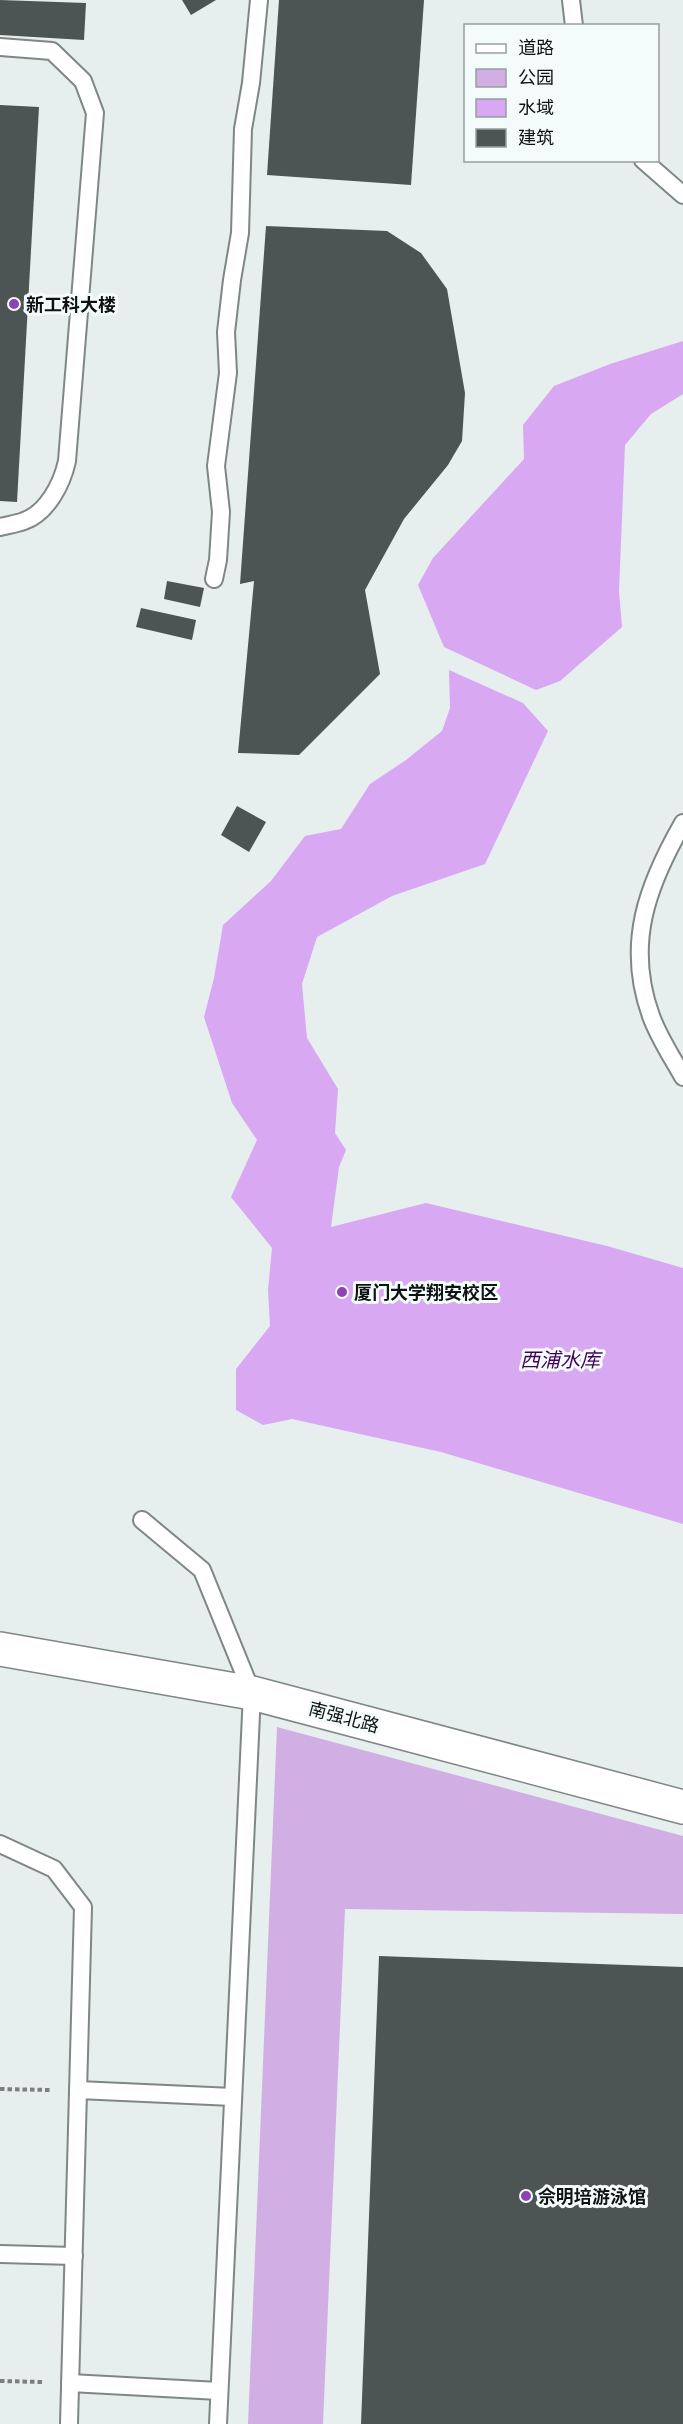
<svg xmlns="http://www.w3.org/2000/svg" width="683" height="2424" font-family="Raleway,'Noto Sans SC',sans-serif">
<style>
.green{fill:#d1afe4}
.water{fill:#d8a8f3}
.building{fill:#4d5454}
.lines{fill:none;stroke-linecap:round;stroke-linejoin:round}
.lane-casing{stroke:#7f8786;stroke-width:20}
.street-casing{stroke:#7f8786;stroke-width:36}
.path{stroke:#7a7f7f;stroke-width:4;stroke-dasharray:4.5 3;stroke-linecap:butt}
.lane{stroke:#fff;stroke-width:16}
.street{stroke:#fff;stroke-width:33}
.poi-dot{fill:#8e42b3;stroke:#f3fcfb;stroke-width:2}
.labels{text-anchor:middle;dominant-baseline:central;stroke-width:6;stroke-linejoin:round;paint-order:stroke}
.poi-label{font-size:18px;font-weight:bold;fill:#0f1212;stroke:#f3fcfb;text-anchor:start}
.street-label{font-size:18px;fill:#0f1212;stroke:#f3fcfb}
.water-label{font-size:20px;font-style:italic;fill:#42005b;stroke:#f3fcfb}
</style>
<rect width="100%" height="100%" fill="#e6eeee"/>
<path class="green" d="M 277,1727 L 683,1836 L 683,1914 L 345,1909 L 323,2424 L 248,2424 Z"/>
<g class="water">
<path d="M 683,341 L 683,394 L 651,414 L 625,445 L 619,591 L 622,627 L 560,681 L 536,690 L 444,647 L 418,585 L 433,558 L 524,459 L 523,425 L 554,386 L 610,364 Z"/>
<path d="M 449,670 L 523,703 L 548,731 L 485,864 L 392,896 L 317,937 L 302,984 L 307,1038 L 338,1089 L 335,1133 L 346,1150 L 339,1167 L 331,1227 L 426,1203 L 607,1246 L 683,1268 L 683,1524 L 441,1452 L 292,1419 L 263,1425 L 236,1410 L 236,1369 L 270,1326 L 268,1290 L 272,1248 L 231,1197 L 257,1140 L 232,1103 L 204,1017 L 214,978 L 223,925 L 271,881 L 305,836 L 341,829 L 370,784 L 406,760 L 442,731 L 450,708 Z"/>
</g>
<g class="building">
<path d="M 0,0 L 86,3 L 84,40 L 0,35 Z"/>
<path d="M 182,0 L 216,0 L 191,15 Z"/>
<path d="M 279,0 L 424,0 L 411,185 L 267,175 Z"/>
<path d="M 0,105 L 39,107 L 17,502 L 0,501 Z"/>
<path d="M 266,226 L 387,231 L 421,253 L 447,289 L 465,393 L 462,441 L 448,465 L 404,519 L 365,590 L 380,674 L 299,755 L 238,753 L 254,581 L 240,584 Z"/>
<path d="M 167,581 L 204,588 L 200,607 L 164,599 Z"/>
<path d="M 141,608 L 196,620 L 192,640 L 136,627 Z"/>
<path d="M 237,806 L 266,822 L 249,852 L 221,835 Z"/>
<path d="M 379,1956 L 683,1967 L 683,2424 L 361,2424 Z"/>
</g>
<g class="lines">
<g class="lane-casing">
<g id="lane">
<path d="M 571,0 L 574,26"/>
<path d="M 0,47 L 52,51 L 83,81 L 95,113 L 67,461 C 62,484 47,513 24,521 C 16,524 8,525 0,527"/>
<path d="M 643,160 L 683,195"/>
<path d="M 214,579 L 218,560 L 221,512 L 216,466 L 228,373 L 226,332 L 232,280 L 240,233 L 243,129 L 251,83 L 259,0"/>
<path d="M 683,823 C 647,886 625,944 651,1016 C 659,1038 672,1057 683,1077"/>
<path d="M 142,1520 L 202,1570 L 252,1693 L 218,2424"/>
<path d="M 0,1844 L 54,1869 L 83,1907 L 69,2424"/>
<path d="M 78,2090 L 233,2097"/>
<path d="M 0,2254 L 74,2256"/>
<path d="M 70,2383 L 219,2391"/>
</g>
</g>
<g class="street-casing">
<path id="street" d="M 0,1649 L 252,1693 L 683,1807"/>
</g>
<g class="path">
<path d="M 0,2089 L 50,2090"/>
<path d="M 0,2381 L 42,2382"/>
</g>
<use href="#lane" class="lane"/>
<use href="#street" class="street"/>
</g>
<g class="poi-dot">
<circle cx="14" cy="304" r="6"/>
<circle cx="342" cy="1292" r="6"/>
<circle cx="526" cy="2196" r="6"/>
</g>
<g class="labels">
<g class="poi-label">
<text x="26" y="304">新工科大楼</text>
<text x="354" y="1292">厦门大学翔安校区</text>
<text x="538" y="2196">佘明培游泳馆</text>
</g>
<g class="street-label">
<text transform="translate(344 1717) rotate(15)">南强北路</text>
</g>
<g class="water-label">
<text x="560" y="1360">西浦水库</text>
</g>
</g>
<rect x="464" y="24" width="195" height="138" fill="#f3fcfb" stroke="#989e9e" stroke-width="1.5"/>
<rect x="476" y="44" width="30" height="9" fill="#ffffff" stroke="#989e9e" stroke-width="1.5"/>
<text x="518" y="54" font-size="18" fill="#0f1212">道路</text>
<rect x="476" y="69" width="30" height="18" fill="#d1afe4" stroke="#989e9e" stroke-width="1.5"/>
<text x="518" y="84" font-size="18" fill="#0f1212">公园</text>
<rect x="476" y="99" width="30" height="18" fill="#d8a8f3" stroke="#989e9e" stroke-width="1.5"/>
<text x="518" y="114" font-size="18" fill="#0f1212">水域</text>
<rect x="476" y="129" width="30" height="18" fill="#4d5454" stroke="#989e9e" stroke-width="1.5"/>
<text x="518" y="144" font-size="18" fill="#0f1212">建筑</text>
</svg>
